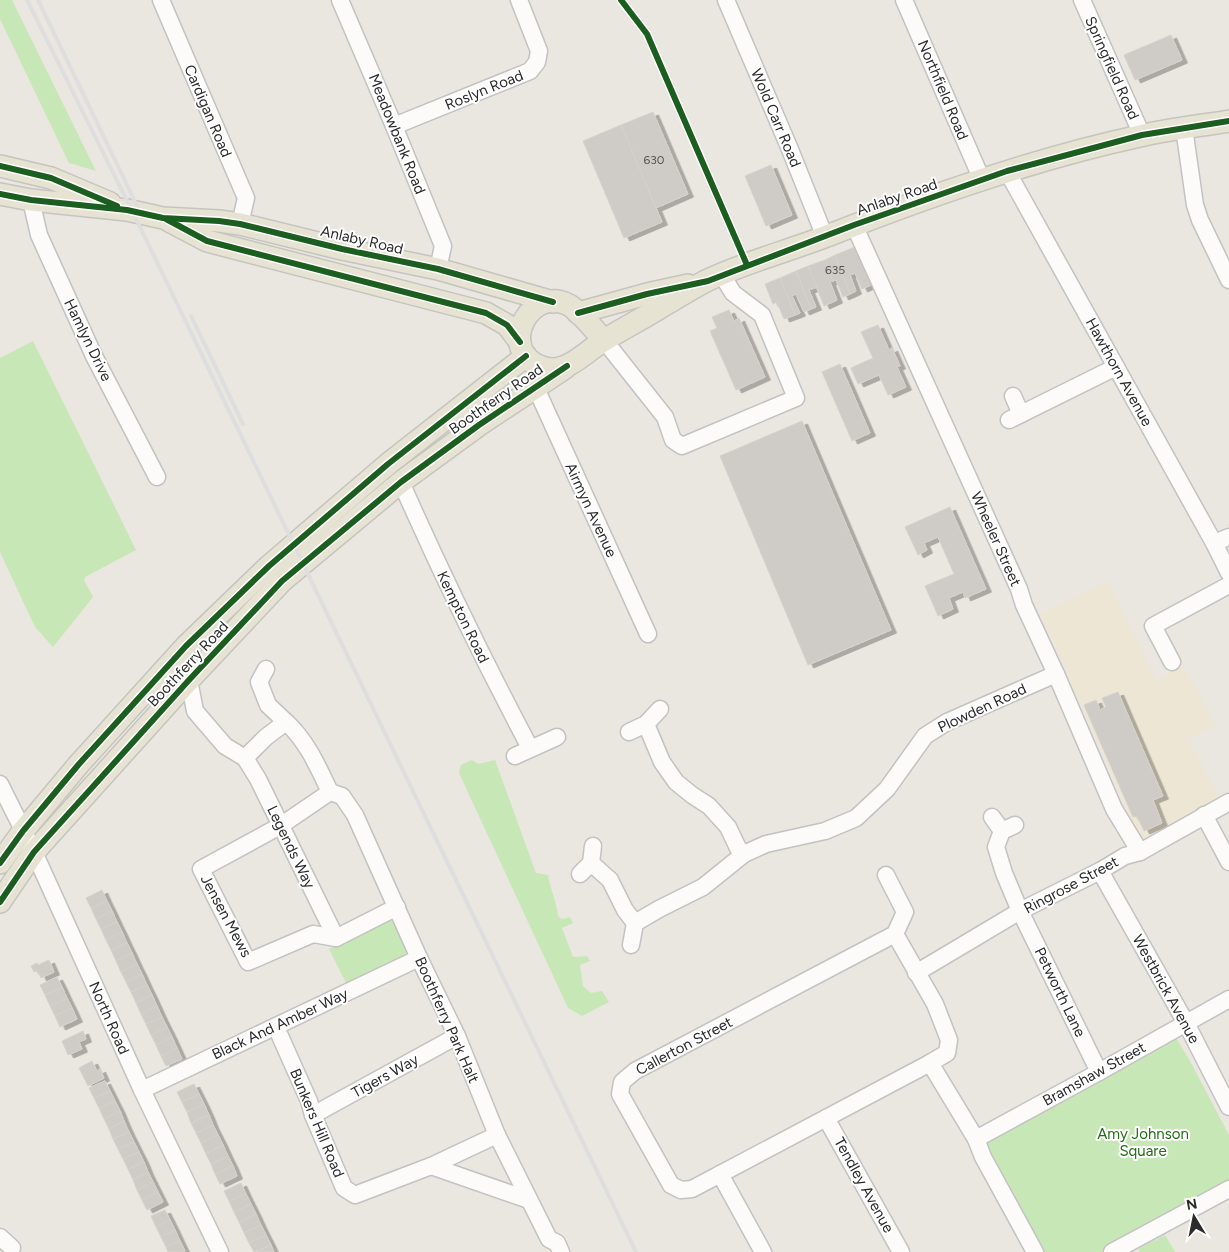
<svg xmlns="http://www.w3.org/2000/svg" width="1229" height="1252" font-family="Figtree,sans-serif">
<style>
.education{fill:#ede6d4}
.green{fill:#c8e7b7}
.building{fill:#cfccc7;stroke:#d5d2cc;filter:url(#shadow)}
.lines{fill:none;stroke-linecap:round;stroke-linejoin:round}
.minor-casing{stroke:#c3c2c2;stroke-width:19}
.major-casing{stroke:#c5c4c1;stroke-width:24}
.minor{stroke:#fcfbfa;stroke-width:16}
.major{stroke:#e7e3d3;stroke-width:21}
.rail{stroke:#dededf;stroke-width:4}
.cycleway-casing{stroke:#fff;stroke-width:9}
.cycleway{stroke:#1b5e20;stroke-width:6}
.labels{text-anchor:middle;dominant-baseline:central;stroke-width:4;stroke-linejoin:round;paint-order:stroke}
.number-label{font-size:12px;fill:#565554}
.street-label{font-size:15px;fill:#2b2b2b;stroke:#fff}
.park-label{font-size:15px;fill:#246d16;stroke:#fff}
</style>
<defs>
<filter id="shadow"><feDropShadow dx="5.5" dy="3" stdDeviation="0" flood-color="#0004"/></filter>
</defs>
<rect width="100%" height="100%" fill="#eae6e0"/>
<path class="education" d="M 1109,582 L 1156,681 L 1184,666 L 1216,725 L 1188,739 L 1222,803 L 1141,842 L 1041,613 Z"/>
<g class="green">
<path d="M 0,0 L 12,0 L 96,171 L 69,163 L 0,19 Z"/>
<path d="M 33,341 L 136,550 L 85,577 L 84,580 L 93,597 L 53,647 L 35,627 L 0,552 L 0,358 Z"/>
<path d="M 472,760 L 478,764 L 495,760 L 536,873 L 548,875 C 550,889 557,902 558,916 L 562,919 L 570,917 L 573,923 L 562,928 L 573,957 L 587,956 L 590,961 L 580,965 L 583,986 L 591,993 L 602,991 L 609,1002 L 582,1016 L 568,1008 L 459,773 L 461,765 Z"/>
<path d="M 389,921 L 398,921 L 408,948 L 404,956 L 347,985 L 329,949 Z"/>
<path d="M 1176,1038 L 1189,1059 L 1229,1135 L 1229,1183 L 1130,1235 L 1101,1252 L 1044,1252 L 987,1146 L 988,1142 Z"/>
<path d="M 1165,1235 L 1175,1252 L 1140,1252 L 1138,1249 Z"/>
</g>
<g class="building">
<path d="M 1171,35 L 1182,60 L 1135,80 L 1124,55 Z"/>
<path d="M 653,112 L 688,194 L 656,208 L 621,125 Z"/>
<path d="M 621,125 L 662,222 L 624,238 L 583,141 Z"/>
<path d="M 771,165 L 792,215 L 766,226 L 745,176 Z"/>
<path d="M 855,247 L 871,285 L 862,289 L 855,273 L 850,275 L 856,291 L 850,294 L 835,255 Z"/>
<path d="M 835,255 L 850,294 L 843,297 L 836,280 L 833,281 L 825,260 Z"/>
<path d="M 825,260 L 833,281 L 830,282 L 837,300 L 824,306 L 808,266 Z"/>
<path d="M 808,266 L 817,287 L 809,290 L 816,307 L 811,309 L 796,271 Z"/>
<path d="M 796,271 L 811,309 L 804,312 L 796,294 L 792,296 L 800,313 L 795,315 L 780,278 Z"/>
<path d="M 780,278 L 795,315 L 784,319 L 777,302 L 773,304 L 765,284 Z"/>
<path d="M 729,310 L 734,321 L 739,318 L 765,377 L 736,390 L 710,331 L 717,328 L 712,317 Z"/>
<path d="M 878,325 L 889,350 L 892,348 L 900,366 L 897,367 L 906,387 L 888,395 L 879,375 L 858,384 L 851,368 L 873,358 L 861,332 Z"/>
<path d="M 840,364 L 870,433 L 852,441 L 822,372 Z"/>
<path d="M 802,421 L 891,630 L 808,665 L 720,456 Z"/>
<path d="M 950,507 L 986,589 L 965,598 L 963,592 L 949,598 L 953,609 L 938,616 L 925,586 L 954,574 L 938,537 L 924,543 L 927,550 L 918,555 L 905,527 Z"/>
<path d="M 1118,692 L 1163,796 L 1153,800 L 1162,823 L 1144,831 L 1137,816 L 1133,817 L 1084,705 L 1096,700 L 1100,710 L 1106,707 L 1102,698 Z"/>
<path d="M 102,890 L 107,901 L 91,908 L 86,898 Z"/>
<path d="M 107,901 L 112,911 L 96,919 L 91,908 Z"/>
<path d="M 112,911 L 117,922 L 101,929 L 96,919 Z"/>
<path d="M 117,922 L 122,932 L 106,940 L 101,929 Z"/>
<path d="M 122,932 L 127,943 L 111,950 L 106,940 Z"/>
<path d="M 127,943 L 132,953 L 116,961 L 111,950 Z"/>
<path d="M 132,953 L 137,964 L 121,972 L 116,961 Z"/>
<path d="M 49,960 L 54,972 L 41,978 L 38,970 L 34,972 L 31,966 L 37,963 L 38,965 Z"/>
<path d="M 137,964 L 142,974 L 126,982 L 121,972 Z"/>
<path d="M 142,974 L 147,985 L 131,992 L 126,982 Z"/>
<path d="M 57,977 L 62,987 L 45,995 L 40,985 Z"/>
<path d="M 147,985 L 152,995 L 136,1003 L 131,992 Z"/>
<path d="M 62,987 L 67,998 L 50,1006 L 45,995 Z"/>
<path d="M 152,995 L 157,1006 L 141,1014 L 136,1003 Z"/>
<path d="M 67,998 L 72,1008 L 55,1016 L 50,1006 Z"/>
<path d="M 157,1006 L 162,1017 L 146,1024 L 141,1014 Z"/>
<path d="M 72,1008 L 77,1019 L 60,1027 L 55,1016 Z"/>
<path d="M 162,1017 L 167,1027 L 151,1035 L 146,1024 Z"/>
<path d="M 167,1027 L 172,1037 L 156,1045 L 151,1035 Z"/>
<path d="M 83,1031 L 86,1039 L 79,1042 L 82,1049 L 68,1055 L 62,1041 Z"/>
<path d="M 172,1037 L 177,1048 L 161,1056 L 156,1045 Z"/>
<path d="M 177,1048 L 182,1059 L 166,1066 L 161,1056 Z"/>
<path d="M 92,1061 L 97,1071 L 100,1069 L 104,1078 L 88,1086 L 79,1068 Z"/>
<path d="M 105,1081 L 110,1091 L 94,1098 L 89,1088 Z"/>
<path d="M 194,1084 L 199,1094 L 182,1102 L 177,1092 Z"/>
<path d="M 110,1091 L 115,1101 L 99,1108 L 94,1098 Z"/>
<path d="M 199,1094 L 204,1104 L 187,1112 L 182,1102 Z"/>
<path d="M 115,1101 L 120,1111 L 104,1119 L 99,1108 Z"/>
<path d="M 204,1104 L 209,1115 L 191,1123 L 187,1112 Z"/>
<path d="M 120,1111 L 124,1121 L 109,1129 L 104,1119 Z"/>
<path d="M 209,1115 L 213,1125 L 196,1133 L 191,1123 Z"/>
<path d="M 124,1121 L 129,1132 L 113,1139 L 109,1129 Z"/>
<path d="M 213,1125 L 218,1135 L 201,1143 L 196,1133 Z"/>
<path d="M 129,1132 L 134,1142 L 118,1149 L 113,1139 Z"/>
<path d="M 218,1135 L 223,1145 L 206,1154 L 201,1143 Z"/>
<path d="M 134,1142 L 139,1152 L 123,1159 L 118,1149 Z"/>
<path d="M 223,1145 L 228,1156 L 211,1164 L 206,1154 Z"/>
<path d="M 139,1152 L 144,1162 L 128,1169 L 123,1159 Z"/>
<path d="M 228,1156 L 233,1166 L 215,1174 L 211,1164 Z"/>
<path d="M 144,1162 L 148,1172 L 133,1180 L 128,1169 Z"/>
<path d="M 233,1166 L 237,1176 L 220,1184 L 215,1174 Z"/>
<path d="M 148,1172 L 153,1182 L 137,1190 L 133,1180 Z"/>
<path d="M 153,1182 L 158,1192 L 142,1200 L 137,1190 Z"/>
<path d="M 241,1183 L 246,1194 L 229,1201 L 224,1191 Z"/>
<path d="M 158,1192 L 163,1202 L 147,1210 L 142,1200 Z"/>
<path d="M 246,1194 L 251,1204 L 234,1212 L 229,1201 Z"/>
<path d="M 251,1204 L 256,1214 L 239,1222 L 234,1212 Z"/>
<path d="M 165,1210 L 170,1220 L 156,1227 L 151,1216 Z"/>
<path d="M 256,1214 L 261,1225 L 244,1233 L 239,1222 Z"/>
<path d="M 170,1220 L 175,1230 L 161,1237 L 156,1227 Z"/>
<path d="M 261,1225 L 266,1235 L 249,1243 L 244,1233 Z"/>
<path d="M 175,1230 L 180,1241 L 166,1247 L 161,1237 Z"/>
<path d="M 266,1235 L 271,1245 L 254,1252 L 249,1243 Z"/>
<path d="M 180,1241 L 185,1251 L 168,1252 L 166,1247 Z"/>
<path d="M 271,1245 L 274,1252 L 257,1252 Z"/>
</g>
<g class="lines">
<g class="minor-casing">
<g id="minor">
<path d="M 161,0 L 246,198 L 240,224"/>
<path d="M 340,0 L 394,126 L 443,246 L 438,269"/>
<path d="M 726,0 L 789,147 L 825,237"/>
<path d="M 904,0 L 982,180"/>
<path d="M 1082,0 L 1142,135"/>
<path d="M 394,126 L 530,71 L 537,62 L 539,51 L 519,0"/>
<path d="M 1184,128 L 1195,205 L 1200,220 L 1229,280"/>
<path d="M 1007,171 L 1214,543 L 1229,573"/>
<path d="M 31,200 L 39,235 L 94,356 L 157,477"/>
<path d="M 854,225 L 1019,589 L 1024,605 L 1056,674 L 1114,809 L 1140,852"/>
<path d="M 604,340 L 665,417 L 673,440 L 682,446 L 796,398 L 762,315 L 733,293 L 722,275"/>
<path d="M 535,386 L 648,634"/>
<path d="M 1013,396 L 1021,414"/>
<path d="M 1009,420 L 1116,367"/>
<path d="M 401,482 C 441,573 484,661 530,748"/>
<path d="M 1214,543 L 1229,537"/>
<path d="M 1172,662 L 1153,626 L 1229,585"/>
<path d="M 266,669 L 259,682 L 268,705 L 286,722"/>
<path d="M 189,680 L 195,711 L 225,746 L 245,758 L 258,779 L 336,938 L 397,907"/>
<path d="M 646,724 L 662,762 L 676,782 L 692,795 L 709,806 L 728,827 L 738,848 L 744,854"/>
<path d="M 629,732 L 646,724 L 660,709"/>
<path d="M 515,756 L 557,737"/>
<path d="M 245,758 L 266,737 L 286,722 C 307,741 318,767 330,792 L 342,796 L 355,815 L 419,958 L 457,1036 L 497,1135 L 549,1239 L 557,1243 L 561,1252"/>
<path d="M 0,784 L 34,852 L 142,1090 L 220,1252"/>
<path d="M 330,792 L 280,826 L 201,869 L 248,962 L 313,934 L 336,938"/>
<path d="M 1204,815 L 1229,862"/>
<path d="M 992,817 L 1002,831"/>
<path d="M 1015,825 L 1002,831 L 996,847 L 1004,873 L 1020,911 L 1099,1072"/>
<path d="M 591,863 L 610,880 L 625,910 L 635,923"/>
<path d="M 1100,871 L 1186,1023 L 1229,1107"/>
<path d="M 580,874 L 591,863 L 593,846"/>
<path d="M 886,875 L 905,912 L 895,934 L 635,1071 L 622,1082 L 620,1094 L 671,1185 L 681,1190 L 692,1189 L 930,1063"/>
<path d="M 895,934 L 935,1004 L 949,1040 L 947,1053 L 930,1063 L 976,1139"/>
<path d="M 631,945 L 635,923 L 659,909 L 703,887 L 744,854 L 766,844 L 825,831 L 856,818 L 887,789 L 925,736 L 947,722 L 1056,674"/>
<path d="M 916,973 L 1020,911 L 1100,871 L 1125,856 L 1140,852 L 1229,802"/>
<path d="M 276,1027 L 309,1101 L 313,1115 L 344,1188 L 355,1195 L 431,1166 L 497,1135"/>
<path d="M 142,1090 L 419,958"/>
<path d="M 313,1115 L 457,1036"/>
<path d="M 826,1118 L 901,1252"/>
<path d="M 431,1166 L 529,1200"/>
<path d="M 720,1174 L 763,1252"/>
<path d="M 0,1237 L 12,1248"/>
<path d="M 1035,1252 L 983,1157 L 976,1139 L 1099,1072 L 1229,999"/>
<path d="M 1112,1252 L 1229,1189"/>
</g>
</g>
<g class="major-casing">
<g id="major">
<path d="M 0,166 L 51,178 L 110,203"/>
<path d="M 0,194 L 31,200 L 127,210 L 163,218 L 219,221 L 240,224 L 342,249 L 438,269 L 553,302"/>
<path d="M 169,221 L 207,241 L 486,313 L 507,325 L 520,342"/>
<path d="M 578,313 L 647,294 L 688,285"/>
<path d="M 604,340 C 593,329 582,313 569,305 C 532,285 499,344 535,364 C 541,367 546,369 552,369 C 571,369 587,351 603,341 C 622,329 642,319 661,307 C 677,298 692,288 708,280 C 746,262 788,251 827,236 C 928,196 1033,159 1140,136 C 1169,129 1199,126 1229,121"/>
<path d="M 0,863 L 23,831 L 79,764 L 186,646 L 269,566 L 388,464 L 526,356"/>
<path d="M 0,902 L 34,852 L 189,680 L 282,581 L 401,482 L 479,425 L 565,368"/>
</g>
</g>
<use href="#minor" class="minor"/>
<use href="#major" class="major"/>
<g class="rail">
<path d="M 27,0 L 141,229 L 636,1252"/>
<path d="M 38,0 L 139,210"/>
<path d="M 191,316 L 243,424"/>
</g>
<g class="cycleway-casing">
<g id="cycleway">
<path d="M 621,0 L 647,34 L 747,265"/>
<path d="M 0,166 L 51,178 L 117,206"/>
<path d="M 0,194 L 31,200 L 127,210 L 163,218 L 219,221 L 240,224 L 342,249 L 438,269 L 553,302"/>
<path d="M 166,219 L 207,241 L 486,313 L 507,325 L 520,342"/>
<path d="M 578,313 L 647,294 L 708,281 L 854,225 L 1007,171 L 1142,135 L 1229,121"/>
<path d="M 0,863 L 23,831 L 79,764 L 186,646 L 269,566 L 388,464 L 526,356"/>
<path d="M 0,902 L 34,852 L 189,680 L 282,581 L 401,482 L 479,425 L 567,366"/>
</g>
</g>
<use href="#cycleway" class="cycleway"/>
</g>
<g class="labels">
<g class="number-label">
<text x="654" y="160">630</text>
<text x="835" y="270">635</text>
</g>
<g class="street-label">
<text transform="translate(1112 68) rotate(66)">Springfield Road</text>
<text transform="translate(484 90) rotate(-22)">Roslyn Road</text>
<text transform="translate(943 90) rotate(67)">Northfield Road</text>
<text transform="translate(208 111) rotate(67)">Cardigan Road</text>
<text transform="translate(776 118) rotate(67)">Wold Carr Road</text>
<text transform="translate(397 134) rotate(68)">Meadowbank Road</text>
<text transform="translate(897 197) rotate(-19)">Anlaby Road</text>
<text transform="translate(362 240) rotate(13)">Anlaby Road</text>
<text transform="translate(88 340) rotate(64)">Hamlyn Drive</text>
<text transform="translate(1119 372) rotate(61)">Hawthorn Avenue</text>
<text transform="translate(496 399) rotate(-35)">Boothferry Road</text>
<text transform="translate(591 510) rotate(65)">Airmyn Avenue</text>
<text transform="translate(996 539) rotate(66)">Wheeler Street</text>
<text transform="translate(463 617) rotate(64)">Kempton Road</text>
<text transform="translate(188 664) rotate(-47)">Boothferry Road</text>
<text transform="translate(982 708) rotate(-25)">Plowden Road</text>
<text transform="translate(291 847) rotate(64)">Legends Way</text>
<text transform="translate(1071 885) rotate(-28)">Ringrose Street</text>
<text transform="translate(226 916) rotate(62)">Jensen Mews</text>
<text transform="translate(1166 989) rotate(61)">Westbrick Avenue</text>
<text transform="translate(1060 992) rotate(64)">Petworth Lane</text>
<text transform="translate(109 1018) rotate(66)">North Road</text>
<text transform="translate(447 1020) rotate(66)">Boothferry Park Halt</text>
<text transform="translate(280 1024) rotate(-25)">Black And Amber Way</text>
<text transform="translate(684 1046) rotate(-28)">Callerton Street</text>
<text transform="translate(1094 1074) rotate(-29)">Bramshaw Street</text>
<text transform="translate(385 1076) rotate(-29)">Tigers Way</text>
<text transform="translate(317 1123) rotate(67)">Bunkers Hill Road</text>
<text transform="translate(864 1185) rotate(61)">Tendley Avenue</text>
</g>
<g class="park-label">
<text x="1143" y="1134">Amy Johnson<tspan x="1143" dy="17">Square</tspan></text>
</g>
</g>
<g transform="translate(1194 1217) rotate(350)" stroke="#ffffff" stroke-width="4" paint-order="stroke">
<path d="M0-4L9 19L0 12L-9 19Z" fill="#2b2b2b"/>
<text y="-8" font-size="14" font-weight="bold" text-anchor="middle" fill="#2b2b2b">N</text>
</g>
</svg>
